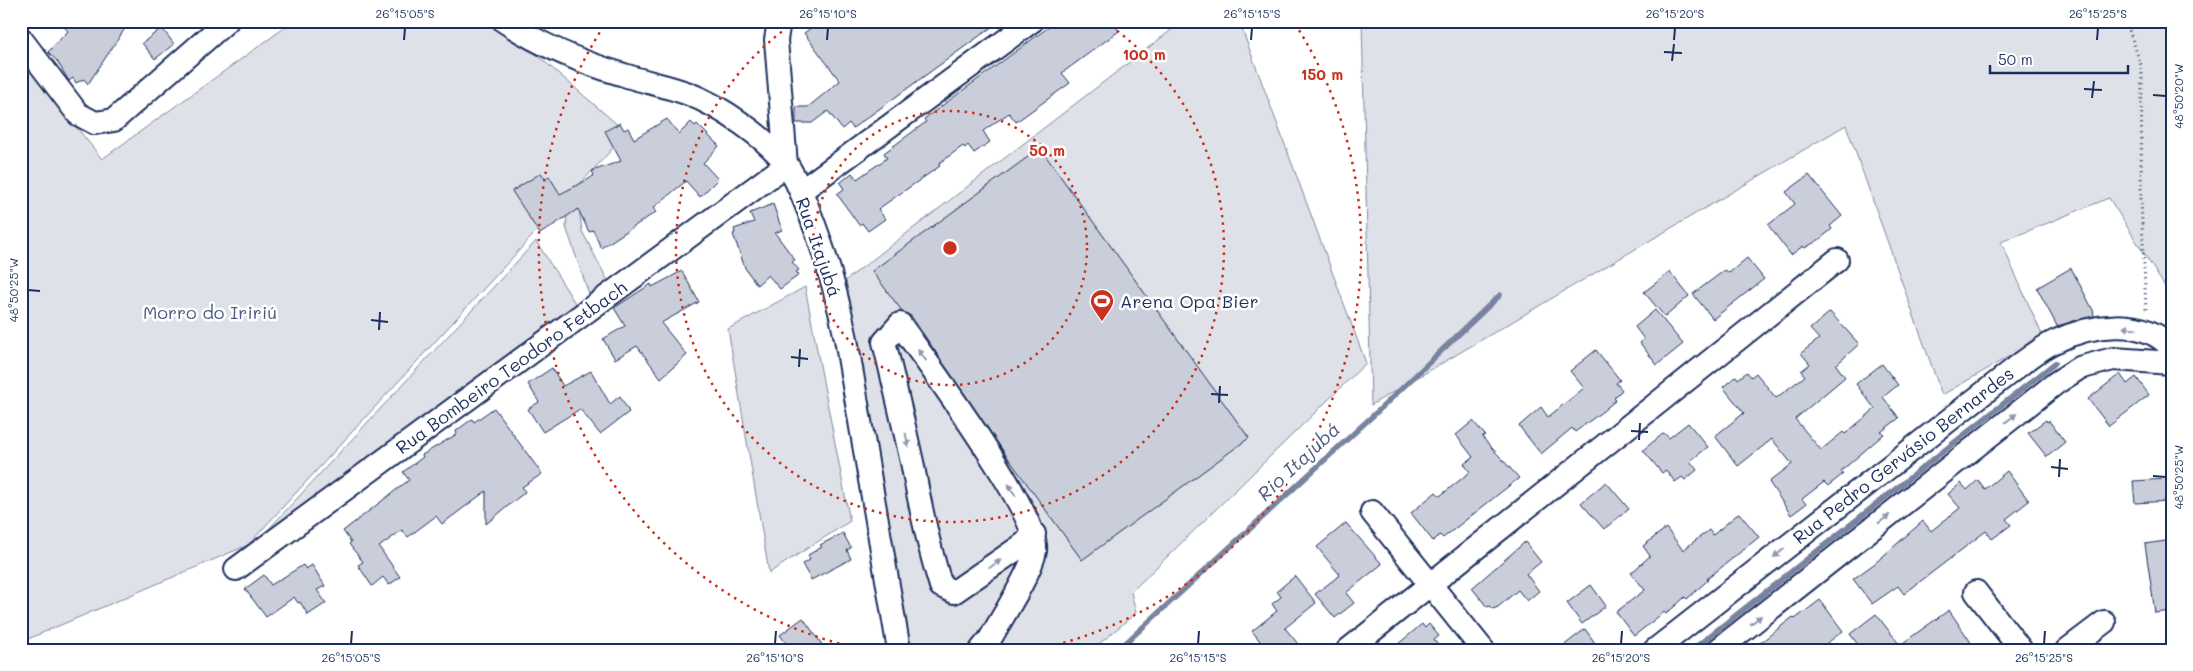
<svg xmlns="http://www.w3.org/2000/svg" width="2193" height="671" font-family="Mali,sans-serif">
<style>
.green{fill:#dee1e7;stroke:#7c88a2}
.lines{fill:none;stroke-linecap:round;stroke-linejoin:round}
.stream{stroke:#77839f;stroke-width:5.5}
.building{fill:#caceda;stroke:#1b2f5e}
.minor-casing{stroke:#1b2f5e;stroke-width:26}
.path{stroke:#1b2f5e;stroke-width:3;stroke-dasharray:1 4;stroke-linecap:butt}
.minor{stroke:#fff;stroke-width:22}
.oneway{fill:#8d97ae}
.ticks{fill:none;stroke:#1b2f5e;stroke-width:2}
.ring{fill:none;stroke:#c8321e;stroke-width:2.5;stroke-dasharray:2.5 5}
.labels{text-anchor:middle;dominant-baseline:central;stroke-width:5;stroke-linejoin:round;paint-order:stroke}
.street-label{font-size:18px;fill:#1b2f5e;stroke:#fff}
.poi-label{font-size:18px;fill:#1b2f5e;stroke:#fff;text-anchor:start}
.park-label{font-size:18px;fill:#4c5c80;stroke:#fff}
.water-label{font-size:19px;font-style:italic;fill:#49597e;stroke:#fff}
.centre{fill:#c8321e;stroke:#fff;stroke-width:2.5}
.ring-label{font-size:15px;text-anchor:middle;font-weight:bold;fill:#c8321e;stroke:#fff;stroke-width:5;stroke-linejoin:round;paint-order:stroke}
.neatline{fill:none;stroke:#1b2f5e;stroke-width:2}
.ticks-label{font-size:12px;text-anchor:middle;fill:#1b2f5e}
</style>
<rect width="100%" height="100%" fill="#fff"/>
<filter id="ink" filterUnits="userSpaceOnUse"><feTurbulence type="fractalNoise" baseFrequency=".02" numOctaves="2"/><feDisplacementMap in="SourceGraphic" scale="10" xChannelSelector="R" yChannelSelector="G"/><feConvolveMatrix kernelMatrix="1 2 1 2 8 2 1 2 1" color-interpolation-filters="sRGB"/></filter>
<g filter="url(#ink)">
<g class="green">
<path d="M 294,21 L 498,21 L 627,133 L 248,545 L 21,642 L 21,58 L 102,159 Z"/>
<path d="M 1183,21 L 1239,21 L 1366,363 L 1131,592 L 1136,613 L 1092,650 L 906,650 L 846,280 Z"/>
<path d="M 1362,21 L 2172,21 L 2172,298 L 2109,198 L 2001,242 L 2043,337 L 1942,395 L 1846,125 L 1371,405 Z"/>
<path d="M 577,192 L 582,231 L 610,285 L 591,300 L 566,227 L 568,200 Z"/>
<path d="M 536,241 L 580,311 L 265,533 Z"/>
<path d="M 805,287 L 850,521 L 769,573 L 728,329 Z"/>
</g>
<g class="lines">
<g class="stream">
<path d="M 1118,650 L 1378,411 L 1500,295"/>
<path d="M 1692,650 L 2055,363"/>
</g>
</g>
<g class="building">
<path d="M 58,21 L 130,21 L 88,84 L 84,79 L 76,83 L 73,78 L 69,81 L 57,61 L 48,52 L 68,31 Z"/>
<path d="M 808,21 L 1000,21 L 853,128 L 849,123 L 842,129 L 828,111 L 812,123 L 796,123 L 796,107 L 808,107 L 840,81 L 804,33 L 812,27 Z"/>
<path d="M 1057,21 L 1112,21 L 1119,31 L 1062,73 L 1070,83 L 1016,122 L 1009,113 L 983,131 L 990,142 L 974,153 L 968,145 L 965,148 L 963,146 L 938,164 L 940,166 L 878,209 L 885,219 L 868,231 L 862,223 L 859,225 L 837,194 L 844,189 L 840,183 L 852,173 L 857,179 L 887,158 L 884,153 L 926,122 L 924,119 Z"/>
<path d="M 162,28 L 174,44 L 155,59 L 142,43 Z"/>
<path d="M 667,119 L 679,134 L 691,122 L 695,126 L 697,124 L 719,146 L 703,163 L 718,179 L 700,197 L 686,181 L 653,208 L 656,212 L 601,248 L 593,230 L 589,232 L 578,209 L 540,234 L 512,191 L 541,173 L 545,179 L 549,176 L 560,194 L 589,179 L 594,175 L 592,171 L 621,161 L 605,131 L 620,123 L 624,130 L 628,128 L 634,139 Z"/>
<path d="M 1040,148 L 1249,438 L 1082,560 L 1006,455 L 911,316 L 902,311 L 872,271 Z"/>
<path d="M 1809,175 L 1842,216 L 1830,226 L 1832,229 L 1820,239 L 1805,248 L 1803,246 L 1791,255 L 1768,225 L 1795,204 L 1786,192 Z"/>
<path d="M 773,204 L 782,230 L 775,233 L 795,260 L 792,262 L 799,270 L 796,272 L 799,275 L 780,289 L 768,275 L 757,285 L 745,268 L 733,234 L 735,233 L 734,229 L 754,222 L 750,213 Z"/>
<path d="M 1747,258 L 1764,279 L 1713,319 L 1693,294 L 1725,270 L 1729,273 Z"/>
<path d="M 2071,268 L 2093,310 L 2094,316 L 2057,326 L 2037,288 Z"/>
<path d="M 682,271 L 699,302 L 661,323 L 687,355 L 661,378 L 637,346 L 615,359 L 603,339 L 625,326 L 614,308 L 651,284 L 652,287 Z"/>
<path d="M 1670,272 L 1689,296 L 1665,317 L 1644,292 Z"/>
<path d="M 1655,310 L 1683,344 L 1657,365 L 1640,343 L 1644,339 L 1635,327 Z"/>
<path d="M 1830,312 L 1859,344 L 1836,365 L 1845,377 L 1795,419 L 1821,450 L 1843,432 L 1845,434 L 1875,409 L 1856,384 L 1882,364 L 1898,385 L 1883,397 L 1899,418 L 1881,432 L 1884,434 L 1841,471 L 1843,474 L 1828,486 L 1824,482 L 1802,499 L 1806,504 L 1791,515 L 1769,482 L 1792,464 L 1772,439 L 1738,466 L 1715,436 L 1744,413 L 1723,387 L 1736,376 L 1738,379 L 1747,372 L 1751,377 L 1756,373 L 1776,398 L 1805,376 L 1801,371 L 1810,364 L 1801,353 L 1819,339 L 1810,329 Z"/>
<path d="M 1596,350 L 1620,380 L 1616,383 L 1622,390 L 1614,398 L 1616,400 L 1603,411 L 1575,432 L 1572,428 L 1541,454 L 1519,426 L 1541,407 L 1548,417 L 1584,388 L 1570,371 Z"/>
<path d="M 552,368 L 563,386 L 591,371 L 610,404 L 620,396 L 629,412 L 600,434 L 580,409 L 543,432 L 528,409 L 539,402 L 528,384 Z"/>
<path d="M 2120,374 L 2127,384 L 2136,377 L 2149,395 L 2109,426 L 2088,399 Z"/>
<path d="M 494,408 L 542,474 L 522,487 L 525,492 L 486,524 L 486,491 L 442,524 L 436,516 L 408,537 L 402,530 L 379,547 L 400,577 L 389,585 L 383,577 L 372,586 L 358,565 L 363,562 L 349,544 L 351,542 L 343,531 L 409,480 L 403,472 L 423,457 L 422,455 L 457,434 L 456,431 L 472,419 L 474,422 Z"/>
<path d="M 2046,420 L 2047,422 L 2049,421 L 2065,442 L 2047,457 L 2028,433 Z"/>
<path d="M 1473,421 L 1485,435 L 1482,437 L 1519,478 L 1443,538 L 1440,535 L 1433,541 L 1411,513 L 1436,492 L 1440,496 L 1470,472 L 1464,464 L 1473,457 L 1456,435 Z"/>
<path d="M 1688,423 L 1708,447 L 1690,461 L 1697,470 L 1685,480 L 1682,477 L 1675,482 L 1666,470 L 1662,473 L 1643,450 L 1664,433 L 1669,438 Z"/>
<path d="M 2007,471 L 2029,501 L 2006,519 L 2011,525 L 1992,539 L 1986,531 L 1904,594 L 1898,586 L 1872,604 L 1853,579 L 1874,564 L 1923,521 L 1931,531 L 1960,508 L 1948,494 L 1961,483 L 1967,490 L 1978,480 L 1985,489 Z"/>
<path d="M 2167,479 L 2168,501 L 2135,503 L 2133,481 Z"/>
<path d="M 1606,482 L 1629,509 L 1604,529 L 1581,503 Z"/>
<path d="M 1739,513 L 1759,537 L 1707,579 L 1708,580 L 1687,599 L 1685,597 L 1666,614 L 1664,612 L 1634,636 L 1616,612 L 1645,590 L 1631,573 L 1650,556 L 1643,546 L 1666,528 L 1683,550 L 1709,530 L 1713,535 Z"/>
<path d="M 1346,523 L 1382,564 L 1346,593 L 1354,603 L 1335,618 L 1315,594 L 1340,575 L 1317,547 Z"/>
<path d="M 843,533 L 851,548 L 847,550 L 851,559 L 811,580 L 802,564 L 810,560 L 808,555 L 822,547 L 820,545 Z"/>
<path d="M 2172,540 L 2172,611 L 2155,613 L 2145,544 Z"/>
<path d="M 1525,542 L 1541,562 L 1526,574 L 1539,591 L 1527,601 L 1518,590 L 1498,607 L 1493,609 L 1490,606 L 1487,607 L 1472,588 Z"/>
<path d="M 303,565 L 306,569 L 312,565 L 325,586 L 317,590 L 326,603 L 308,615 L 300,602 L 298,603 L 294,597 L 266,617 L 245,589 L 264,575 L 271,585 Z"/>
<path d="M 1295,576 L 1316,603 L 1285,628 L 1303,650 L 1250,650 L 1260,641 L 1252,631 L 1277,611 L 1272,604 L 1281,597 L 1277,591 Z"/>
<path d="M 1591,585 L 1606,606 L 1582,624 L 1567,603 Z"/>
<path d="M 1820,600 L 1843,631 L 1818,650 L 1751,650 L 1793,617 L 1795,619 Z"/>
<path d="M 1949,610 L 1976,650 L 1862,650 L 1850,634 L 1876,614 L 1900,645 Z"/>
<path d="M 803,618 L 826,650 L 791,650 L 780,635 Z"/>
<path d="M 1422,624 L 1425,628 L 1429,624 L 1439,636 L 1434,640 L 1442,650 L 1391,650 Z"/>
<path d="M 1585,629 L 1600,650 L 1558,650 Z"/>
</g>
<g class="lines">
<g class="minor-casing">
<g id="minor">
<path d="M 504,21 C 540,45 583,63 624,75 C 645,82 668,86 689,94 C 720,106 767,138 787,165 C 796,178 802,194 808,209 C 825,251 837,295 846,339 L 899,650"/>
<path d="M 779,21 L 776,40 L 786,165"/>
<path d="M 21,39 L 78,114 L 95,123 L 114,120 L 227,21"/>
<path d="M 801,191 L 1032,21"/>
<path d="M 1372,512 L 1483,650"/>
<path d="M 236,569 L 786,165"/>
<path d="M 1976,592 L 2021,650"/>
<path d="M 981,650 L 990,639 C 1002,617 1031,573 1035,551 C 1041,515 925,360 900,324 L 884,342 C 894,382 903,422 912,462 C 920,504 928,545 941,586 L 954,592 L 1024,544 L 1034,534"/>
<path d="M 1348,650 L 1837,260"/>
<path d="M 1655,650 L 2022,363 C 2032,356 2043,347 2054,342 C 2089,325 2144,315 2172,349"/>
<path d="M 1718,650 L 2056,383 L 2079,368 L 2113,359 L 2172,363"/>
<path d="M 2067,650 L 2104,622"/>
</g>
</g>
<path class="path" d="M 2126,21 L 2142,68 L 2141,199 L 2146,310"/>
<use href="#minor" class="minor"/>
</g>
<defs><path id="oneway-solid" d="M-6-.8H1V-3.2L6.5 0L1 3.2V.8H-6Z" transform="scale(1.25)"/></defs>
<g class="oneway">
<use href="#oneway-solid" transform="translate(2130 328) rotate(-174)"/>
<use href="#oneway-solid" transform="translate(922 355) rotate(-125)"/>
<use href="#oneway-solid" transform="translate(2011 418) rotate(-38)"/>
<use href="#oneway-solid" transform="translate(907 440) rotate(78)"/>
<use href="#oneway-solid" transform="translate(1012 490) rotate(-121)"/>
<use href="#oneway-solid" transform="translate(1884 519) rotate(-38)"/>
<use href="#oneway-solid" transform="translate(1779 553) rotate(142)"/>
<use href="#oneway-solid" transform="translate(995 564) rotate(-35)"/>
<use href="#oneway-solid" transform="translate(1756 620) rotate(-38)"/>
</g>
</g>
<path class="ticks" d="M 404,40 L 405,28M 827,40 L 828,28M 1251,40 L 1252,28M 1674,40 L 1675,28M 2097,40 L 2098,28M 1664,52 L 1682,53M 1672,61 L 1674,44M 2084,89 L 2102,90M 2153,95 L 2166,96M 2092,98 L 2094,81M 28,290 L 40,291M 371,320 L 388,322M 379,330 L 380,312M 791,357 L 808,359M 799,367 L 800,349M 1211,394 L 1228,395M 1219,403 L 1220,386M 1631,431 L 1648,432M 1639,440 L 1640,423M 2051,467 L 2068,469M 2153,476 L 2166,477M 2059,477 L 2060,459M 351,644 L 352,631M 775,644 L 776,631M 1198,644 L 1199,631M 1621,644 L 1622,631M 2044,644 L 2045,631"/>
<g class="ring">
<circle cx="950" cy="248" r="137"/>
<path d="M1105 22A274 274 0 1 1 795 22"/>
<path d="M861 649A411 411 0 0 1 605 24M1295 24A411 411 0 0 1 1039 649"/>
</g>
<defs>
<g id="stadium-pin" transform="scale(1.25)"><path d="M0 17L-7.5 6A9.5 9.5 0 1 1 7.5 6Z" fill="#c8321e" stroke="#fff"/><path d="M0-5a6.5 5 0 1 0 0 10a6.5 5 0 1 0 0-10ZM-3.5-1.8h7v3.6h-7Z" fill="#fff"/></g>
</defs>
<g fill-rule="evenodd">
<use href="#stadium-pin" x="1102" y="301"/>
</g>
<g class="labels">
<g class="street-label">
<text transform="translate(819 247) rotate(71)">Rua Itajubá</text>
<text transform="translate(511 367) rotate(-36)">Rua Bombeiro Teodoro Fetbach</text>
<text transform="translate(1903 455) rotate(-38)">Rua Pedro Gervásio Bernardes</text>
</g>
<g class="poi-label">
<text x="1120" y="301">Arena Opa Bier</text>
</g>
<g class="park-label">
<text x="210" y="312">Morro do Iririú</text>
</g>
<g class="water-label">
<text transform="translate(1298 461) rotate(-43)">Rio Itajubá</text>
</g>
</g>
<circle cx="950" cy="248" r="8" class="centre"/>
<g class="ring-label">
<text x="1144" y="60">100 m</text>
<text x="1322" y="80">150 m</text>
<text x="1047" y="156">50 m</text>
</g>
<rect width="2193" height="671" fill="none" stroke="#fff" stroke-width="55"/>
<path d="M1990 65v8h138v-8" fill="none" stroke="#1b2f5e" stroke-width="2.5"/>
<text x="1998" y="65" font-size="15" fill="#1b2f5e" stroke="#ffffff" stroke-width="4" paint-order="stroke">50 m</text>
<rect x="28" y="28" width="2138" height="616" class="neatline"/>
<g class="ticks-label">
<text x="405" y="18">26°15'05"S</text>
<text x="828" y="18">26°15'10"S</text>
<text x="1252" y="18">26°15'15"S</text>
<text x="1675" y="18">26°15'20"S</text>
<text x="2098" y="18">26°15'25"S</text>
<text transform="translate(2179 96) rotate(-90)" y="4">48°50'20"W</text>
<text transform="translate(14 290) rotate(-90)" y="4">48°50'25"W</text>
<text transform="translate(2179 477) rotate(-90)" y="4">48°50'25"W</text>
<text x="351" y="662">26°15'05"S</text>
<text x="775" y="662">26°15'10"S</text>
<text x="1198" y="662">26°15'15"S</text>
<text x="1621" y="662">26°15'20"S</text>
<text x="2044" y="662">26°15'25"S</text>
</g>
</svg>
